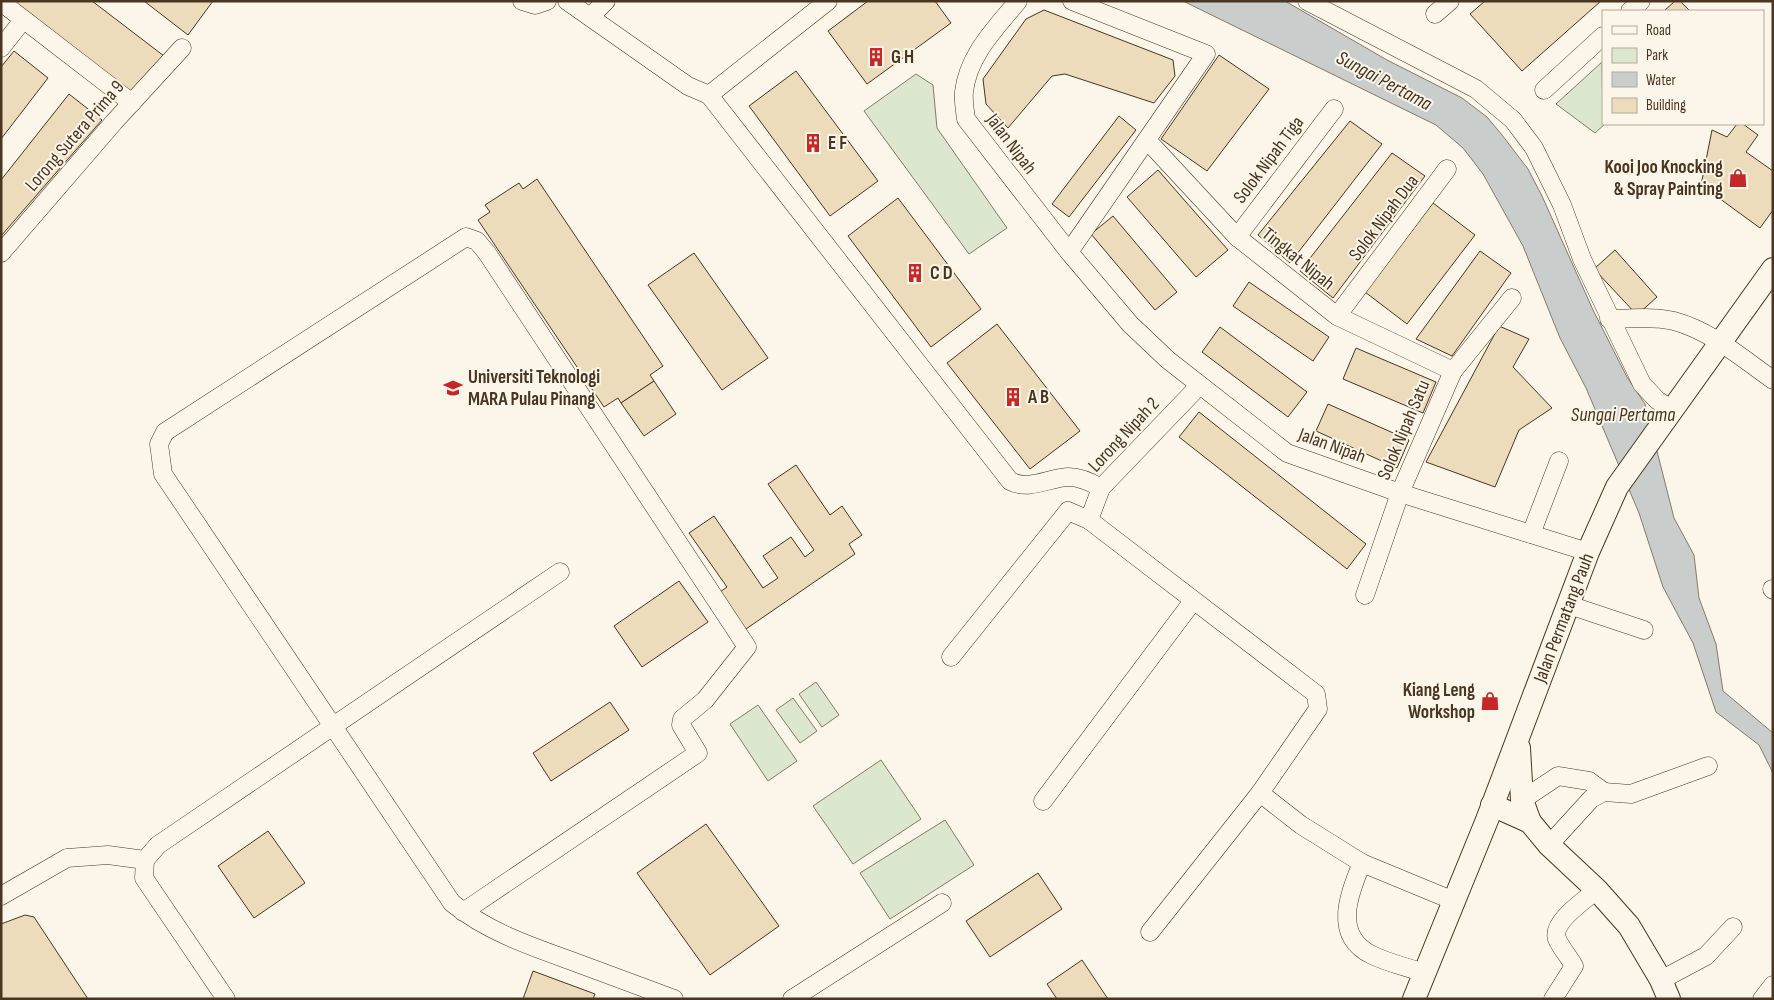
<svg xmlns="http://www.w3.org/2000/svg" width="1774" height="1000" font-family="'Sofia Sans Condensed',sans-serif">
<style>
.green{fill:#dce7d0;stroke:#887966}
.water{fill:#c9cecd;stroke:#887966}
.building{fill:#ecdcbc;stroke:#4a3520}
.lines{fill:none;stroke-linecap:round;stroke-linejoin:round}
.minor-casing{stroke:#4a3520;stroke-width:19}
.major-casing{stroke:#4a3520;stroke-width:24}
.minor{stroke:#fbf6e9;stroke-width:18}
.major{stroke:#fbf6e9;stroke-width:22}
.labels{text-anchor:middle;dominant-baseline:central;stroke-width:4;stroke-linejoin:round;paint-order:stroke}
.poi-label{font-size:19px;font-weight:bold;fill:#4a3520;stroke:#fbf6e9;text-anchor:start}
.street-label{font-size:19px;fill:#4a3520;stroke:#fbf6e9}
.water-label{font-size:20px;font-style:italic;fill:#4a3520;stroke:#fbf6e9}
</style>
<rect width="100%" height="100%" fill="#fbf6e9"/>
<g class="green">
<path d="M 1602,62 L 1603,124 L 1605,124 L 1595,133 L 1556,104 Z"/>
<path d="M 916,74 L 933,85 L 937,128 L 1007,228 L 969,254 L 864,111 Z"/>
<path d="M 816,682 L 839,715 L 822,727 L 799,694 Z"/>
<path d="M 793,698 L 817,731 L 800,743 L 776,710 Z"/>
<path d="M 758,705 L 797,761 L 768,781 L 730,724 Z"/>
<path d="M 881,760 L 921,819 L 853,864 L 813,806 Z"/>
<path d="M 945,820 L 974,865 L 890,919 L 860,873 Z"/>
</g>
<path class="water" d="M 1183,1 L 1285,1 L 1387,60 L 1462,98 L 1487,117 L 1502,135 L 1528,169 L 1542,196 L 1593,310 L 1627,377 L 1645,404 L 1674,518 L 1694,555 L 1699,598 L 1716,644 L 1723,691 L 1773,733 L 1773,773 L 1759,745 L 1716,712 L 1693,643 L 1663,587 L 1639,513 L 1586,388 L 1560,338 L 1523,246 L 1483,174 L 1463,148 L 1436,125 Z"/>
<g class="building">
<path d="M 12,1 L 92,1 L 164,56 L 134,95 Z"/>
<path d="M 144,1 L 213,1 L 188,35 Z"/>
<path d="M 868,1 L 935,1 L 951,23 L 867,84 L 828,31 Z"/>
<path d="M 1485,1 L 1601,1 L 1522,71 L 1470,14 Z"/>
<path d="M 1675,1 L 1680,1 L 1690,11 L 1664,11 Z"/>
<path d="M 1044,10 L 1173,60 L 1175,76 L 1154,103 L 1065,74 L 1052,76 L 1008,128 L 986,104 L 983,79 L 1026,19 Z"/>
<path d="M 14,51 L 48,78 L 1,139 L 1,67 Z"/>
<path d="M 1219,55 L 1269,89 L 1207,171 L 1161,139 Z"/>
<path d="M 796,71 L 878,181 L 830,216 L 749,106 Z"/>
<path d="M 69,94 L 102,120 L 1,236 L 1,180 Z"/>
<path d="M 1119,116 L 1136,130 L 1069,217 L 1052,204 Z"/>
<path d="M 1350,121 L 1382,144 L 1290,263 L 1258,235 Z"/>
<path d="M 1737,124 L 1743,124 L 1758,135 L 1746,152 L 1773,171 L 1773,210 L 1760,228 L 1701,185 L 1712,130 L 1727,137 Z"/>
<path d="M 1392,153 L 1425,176 L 1333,298 L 1300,271 Z"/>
<path d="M 1158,170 L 1228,250 L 1196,277 L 1127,197 Z"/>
<path d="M 537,179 L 663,366 L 650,375 L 654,381 L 621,403 L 618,398 L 604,407 L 478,220 L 490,212 L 485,205 L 519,183 L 523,189 Z"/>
<path d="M 898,198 L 981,309 L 931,347 L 848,236 Z"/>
<path d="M 1433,203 L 1475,235 L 1407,324 L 1365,292 Z"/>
<path d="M 1113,216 L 1177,292 L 1155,310 L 1091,234 Z"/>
<path d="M 1615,250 L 1657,297 L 1637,315 L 1594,269 Z"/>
<path d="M 1480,251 L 1511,273 L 1452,356 L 1416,339 Z"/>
<path d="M 694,253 L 768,358 L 722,390 L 648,285 Z"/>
<path d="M 1249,282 L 1329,337 L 1313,361 L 1233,306 Z"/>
<path d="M 997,324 L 1080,431 L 1030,469 L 947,363 Z"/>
<path d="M 1499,326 L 1529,339 L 1513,367 L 1552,408 L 1519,430 L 1495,487 L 1426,462 Z"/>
<path d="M 1220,327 L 1307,392 L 1288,417 L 1202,352 Z"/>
<path d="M 1356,348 L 1436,382 L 1423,413 L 1343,379 Z"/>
<path d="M 654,381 L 676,414 L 644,436 L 621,403 Z"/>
<path d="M 1328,404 L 1409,440 L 1397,468 L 1316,431 Z"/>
<path d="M 1199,412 L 1366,544 L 1347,569 L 1179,437 Z"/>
<path d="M 796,465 L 830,515 L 842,506 L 862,535 L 849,544 L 855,554 L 743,631 L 717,594 L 727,587 L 689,533 L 714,516 L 763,588 L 778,578 L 763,556 L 791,537 L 805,557 L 814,550 L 768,484 Z"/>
<path d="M 679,581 L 708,622 L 642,667 L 614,626 Z"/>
<path d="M 610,702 L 629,730 L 551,781 L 533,753 Z"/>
<path d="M 706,824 L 779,926 L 710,975 L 637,873 Z"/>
<path d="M 268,831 L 305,883 L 254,918 L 218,866 Z"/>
<path d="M 1038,873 L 1062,909 L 990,957 L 966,921 Z"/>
<path d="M 25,915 L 34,917 L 88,999 L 1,999 L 1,924 Z"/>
<path d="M 1082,960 L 1108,999 L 1057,999 L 1047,984 Z"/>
<path d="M 533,971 L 595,994 L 593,999 L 523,999 Z"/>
</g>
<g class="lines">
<g class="minor-casing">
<g id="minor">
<path d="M 522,1 L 535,5 L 547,1"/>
<path d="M 567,1 L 688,86 L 709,95"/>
<path d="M 828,1 L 709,95 L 1010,481 C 1029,491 1048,478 1068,477 C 1081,477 1091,482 1101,488"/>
<path d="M 1018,1 C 996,28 968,55 964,92 C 963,100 965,110 966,119 L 1069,252 L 1130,324 L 1168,360 L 1287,453 L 1400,493 L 1588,552"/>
<path d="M 1307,1 L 1476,89 L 1513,120 L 1534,148 L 1562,205 L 1582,259 L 1642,384 L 1657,400 L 1672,410"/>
<path d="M 1,2 L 132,103"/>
<path d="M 1630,11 L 1641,1"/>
<path d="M 1435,14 L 1450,1"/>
<path d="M 590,17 L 606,1"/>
<path d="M 1,48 L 23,20"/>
<path d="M 1544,90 L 1603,36"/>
<path d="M 1147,140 L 1237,237 L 1337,316 L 1453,371"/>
<path d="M 1237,237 L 1334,109"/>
<path d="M 1069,252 L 1206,54 L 1072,1"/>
<path d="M 1,253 L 114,122 L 182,48"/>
<path d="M 1337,316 L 1447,169"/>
<path d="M 1609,319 C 1630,319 1654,316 1674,321 C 1711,331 1742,358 1773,380"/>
<path d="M 1089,520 L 1101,488 L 1199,386"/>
<path d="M 1531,534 L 1559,461"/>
<path d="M 1772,589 L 1773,590"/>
<path d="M 1365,595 L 1400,493 L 1453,371 L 1512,298"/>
<path d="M 1569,605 L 1644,630"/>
<path d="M 951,657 L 1068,511 L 1089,520 L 1316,694 L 1318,709 L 1260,793 L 1150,932"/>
<path d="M 1260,793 L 1301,825 L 1362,863 L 1454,901"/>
<path d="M 1522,800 L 1558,776 L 1589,781 L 1604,792"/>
<path d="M 1043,801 L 1193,601"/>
<path d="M 1549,845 L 1591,799 L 1604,792 L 1631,794 L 1708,766"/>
<path d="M 1362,863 C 1349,893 1332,936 1372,955 C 1388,963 1407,967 1424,973"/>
<path d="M 1,896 L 67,858 L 108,855 L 145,860"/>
<path d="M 463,912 L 698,753 L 681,725 L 682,719 L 705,700 L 747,647 L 487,253 L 477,241 L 466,237 L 165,432 L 159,444 L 163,474 L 452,903 C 487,931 527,945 569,960 C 604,973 639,986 674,999"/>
<path d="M 1661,980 L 1706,956 L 1733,927"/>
<path d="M 226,999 L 144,878 L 145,860 L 158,845 L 560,572"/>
<path d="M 792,999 L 942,903"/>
<path d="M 1553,999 L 1574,966 C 1569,957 1561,948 1557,939 C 1551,922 1586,899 1597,890"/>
<path d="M 1762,999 L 1773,985"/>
</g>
</g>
<g class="major-casing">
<g id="major">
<path d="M 1519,748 L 1522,800 L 1530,822"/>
<path d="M 1492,805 L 1530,822 L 1549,845 L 1597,890 L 1629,926 L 1661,980 L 1669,999"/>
<path d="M 1414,999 L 1487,820 L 1588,552 L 1617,487 L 1773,269"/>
</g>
</g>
<use href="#minor" class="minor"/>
<use href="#major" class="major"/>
</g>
<defs>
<g id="building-bare" transform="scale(1.5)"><path d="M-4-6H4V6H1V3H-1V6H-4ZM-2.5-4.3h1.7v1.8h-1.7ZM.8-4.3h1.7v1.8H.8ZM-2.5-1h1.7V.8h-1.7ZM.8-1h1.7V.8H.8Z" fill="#c62828" stroke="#fbf6e9" stroke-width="2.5" paint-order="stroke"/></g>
<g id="shop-bare" transform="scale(1.5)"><path d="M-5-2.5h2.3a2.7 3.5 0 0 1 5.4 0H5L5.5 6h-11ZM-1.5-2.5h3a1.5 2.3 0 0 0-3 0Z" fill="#c62828" stroke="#fbf6e9" stroke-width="2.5" paint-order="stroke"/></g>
<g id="university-bare" transform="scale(1.5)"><path d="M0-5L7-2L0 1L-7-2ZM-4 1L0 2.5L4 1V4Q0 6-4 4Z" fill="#c62828" stroke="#fbf6e9" stroke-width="2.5" paint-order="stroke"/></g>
</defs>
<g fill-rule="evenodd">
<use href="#building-bare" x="876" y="57"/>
<use href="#building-bare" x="813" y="143"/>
<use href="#shop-bare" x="1738" y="178"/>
<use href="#building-bare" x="915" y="273"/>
<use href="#university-bare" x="453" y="388"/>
<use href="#building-bare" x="1013" y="397"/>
<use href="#shop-bare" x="1490" y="701"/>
</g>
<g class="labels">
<g class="poi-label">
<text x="891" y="57">G H</text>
<text x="828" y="143">E F</text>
<text x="1723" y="167" text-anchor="end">Kooi Joo Knocking<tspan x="1723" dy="22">&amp; Spray Painting</tspan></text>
<text x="930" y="273">C D</text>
<text x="468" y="377">Universiti Teknologi<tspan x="468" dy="22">MARA Pulau Pinang</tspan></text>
<text x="1028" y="397">A B</text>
<text x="1475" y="690" text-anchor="end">Kiang Leng<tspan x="1475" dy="22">Workshop</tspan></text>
</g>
<g class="street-label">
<text transform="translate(75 136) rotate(-49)">Lorong Sutera Prima 9</text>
<text transform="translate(1011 144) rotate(53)">Jalan Nipah</text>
<text transform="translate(1269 160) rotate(-53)">Solok Nipah Tiga</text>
<text transform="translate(1384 218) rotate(-53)">Solok Nipah Dua</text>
<text transform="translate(1298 259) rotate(39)">Tingkat Nipah</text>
<text transform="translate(1404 430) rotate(-67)">Solok Nipah Satu</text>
<text transform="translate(1124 435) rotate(-47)">Lorong Nipah 2</text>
<text transform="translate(1332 446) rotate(20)">Jalan Nipah</text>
<text transform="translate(1564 618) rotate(-69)">Jalan Permatang Pauh</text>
</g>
<g class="water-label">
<text transform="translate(1384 81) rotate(28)">Sungai Pertama</text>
<text x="1623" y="415">Sungai Pertama</text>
</g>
</g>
<rect width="1774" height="1000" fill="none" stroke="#4a3520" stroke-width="5"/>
<rect x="1602" y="10" width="162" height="115" fill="#fbf6e9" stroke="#b4a999"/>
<rect x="1612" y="26" width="25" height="8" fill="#fbf6e9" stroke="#b4a999"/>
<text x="1646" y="35" font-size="15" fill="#4a3520">Road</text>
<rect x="1612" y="48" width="25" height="15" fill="#dce7d0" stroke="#b4a999"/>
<text x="1646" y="60" font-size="15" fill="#4a3520">Park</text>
<rect x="1612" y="72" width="25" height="15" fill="#c9cecd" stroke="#b4a999"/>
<text x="1646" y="85" font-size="15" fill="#4a3520">Water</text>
<rect x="1612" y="98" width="25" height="15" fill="#ecdcbc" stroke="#b4a999"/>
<text x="1646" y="110" font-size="15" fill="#4a3520">Building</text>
</svg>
